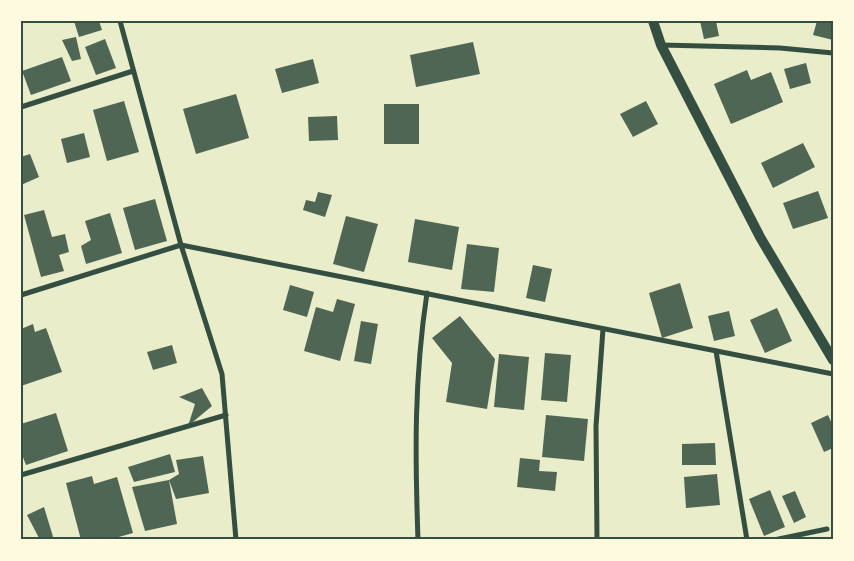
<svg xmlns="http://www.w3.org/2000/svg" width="854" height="561" font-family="'Open Sans',sans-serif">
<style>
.building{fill:#4f6655}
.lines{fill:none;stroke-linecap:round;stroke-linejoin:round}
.minor{stroke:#344e41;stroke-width:5}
.secondary{stroke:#344e41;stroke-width:10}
.neatline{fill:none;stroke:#344e41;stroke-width:2}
</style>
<rect width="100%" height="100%" fill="#e9edc9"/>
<g class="building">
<path d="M 74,21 L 99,21 L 102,30 L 79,37 Z"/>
<path d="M 700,21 L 716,21 L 719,36 L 704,39 Z"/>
<path d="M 817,21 L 833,21 L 833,40 L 813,35 Z"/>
<path d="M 76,37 L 81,59 L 72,61 L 62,40 Z"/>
<path d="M 105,39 L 116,68 L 96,75 L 85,47 Z"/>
<path d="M 473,42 L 480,74 L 416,87 L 410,55 Z"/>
<path d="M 62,57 L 71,81 L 31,95 L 22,71 Z"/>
<path d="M 313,59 L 319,83 L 282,93 L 275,69 Z"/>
<path d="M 806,63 L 811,83 L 790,89 L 784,69 Z"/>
<path d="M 747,70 L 751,80 L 771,72 L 783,102 L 731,124 L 714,84 Z"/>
<path d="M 236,94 L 249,138 L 196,154 L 183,109 Z"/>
<path d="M 124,101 L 139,152 L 107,161 L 93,110 Z"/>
<path d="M 646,101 L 658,124 L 633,137 L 620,114 Z"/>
<rect x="384" y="104" width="35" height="40"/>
<path d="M 337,116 L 338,140 L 309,141 L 308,117 Z"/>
<path d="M 84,133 L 90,157 L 67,163 L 61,139 Z"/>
<path d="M 803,143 L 815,167 L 773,188 L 761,163 Z"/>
<path d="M 30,154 L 39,177 L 21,185 L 21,157 Z"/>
<path d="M 818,191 L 828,218 L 793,229 L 783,203 Z"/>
<path d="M 318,192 L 332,195 L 325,217 L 303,210 L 306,200 L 315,202 Z"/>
<path d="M 155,199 L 167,241 L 135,250 L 123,208 Z"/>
<path d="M 44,210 L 52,237 L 65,234 L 69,252 L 59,255 L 64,271 L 41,277 L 24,215 Z"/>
<path d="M 110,213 L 122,253 L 86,264 L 81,246 L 91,240 L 85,221 Z"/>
<path d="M 346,216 L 378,224 L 364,272 L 333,264 Z"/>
<path d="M 415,219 L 459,227 L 452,270 L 408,262 Z"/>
<path d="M 467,244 L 499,248 L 494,292 L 461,289 Z"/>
<path d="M 533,265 L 552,269 L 545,302 L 526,298 Z"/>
<path d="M 680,283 L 693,328 L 662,338 L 649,293 Z"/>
<path d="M 290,285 L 314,292 L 307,317 L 283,310 Z"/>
<path d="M 337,299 L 355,304 L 340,361 L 304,351 L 316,307 L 333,312 Z"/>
<path d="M 777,308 L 792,341 L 765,353 L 750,320 Z"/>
<path d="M 729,311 L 735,336 L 714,341 L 708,316 Z"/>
<path d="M 460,316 L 495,359 L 487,409 L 446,402 L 452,363 L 432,338 Z"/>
<path d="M 361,321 L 378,324 L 371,364 L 354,361 Z"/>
<path d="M 33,324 L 35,332 L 46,328 L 62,372 L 21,386 L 21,329 Z"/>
<path d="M 172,345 L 177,363 L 153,370 L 147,352 Z"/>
<path d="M 545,353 L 571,355 L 567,402 L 541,400 Z"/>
<path d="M 499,354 L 529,357 L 524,410 L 494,407 Z"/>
<path d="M 202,388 L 212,406 L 188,426 L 195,404 L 179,397 Z"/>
<path d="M 56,413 L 68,451 L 26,465 L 21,452 L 21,424 Z"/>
<path d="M 546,415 L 588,419 L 584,461 L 542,457 Z"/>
<path d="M 828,415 L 833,426 L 833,448 L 824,452 L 811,423 Z"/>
<path d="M 715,443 L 716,465 L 682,465 L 682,444 Z"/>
<path d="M 170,454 L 175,472 L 134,482 L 128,467 Z"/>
<path d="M 203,456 L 209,493 L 176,499 L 169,480 L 177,524 L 145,531 L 132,487 L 169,480 L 179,474 L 176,460 Z"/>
<path d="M 520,458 L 540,460 L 539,471 L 557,472 L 555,491 L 517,487 Z"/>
<path d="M 717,474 L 720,505 L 686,508 L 684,477 Z"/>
<path d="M 92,476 L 94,484 L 117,477 L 133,533 L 108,540 L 81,540 L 66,483 Z"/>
<path d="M 770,490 L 785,527 L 764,536 L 749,499 Z"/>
<path d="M 795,491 L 806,517 L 794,523 L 782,496 Z"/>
<path d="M 44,507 L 54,540 L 40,540 L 27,515 Z"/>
</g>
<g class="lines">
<g class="minor">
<path d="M 120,21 L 181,245 L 222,374 L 236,540"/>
<path d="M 661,45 L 780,48 L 833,53"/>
<path d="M 21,107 L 133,71"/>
<path d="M 21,295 L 181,245 L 833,374"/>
<path d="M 716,351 L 747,540"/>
<path d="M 21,475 L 226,415"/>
<path d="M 418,540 C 415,454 414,379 427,293"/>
<path d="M 597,540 L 596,426 L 603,329"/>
<path d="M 774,540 L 827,529"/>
</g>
<path class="secondary" d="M 653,21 L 661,45 L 760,237 L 833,360"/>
</g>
<rect width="854" height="561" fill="none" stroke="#fefae0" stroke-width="45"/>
<rect x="22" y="22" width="810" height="516" class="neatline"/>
</svg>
